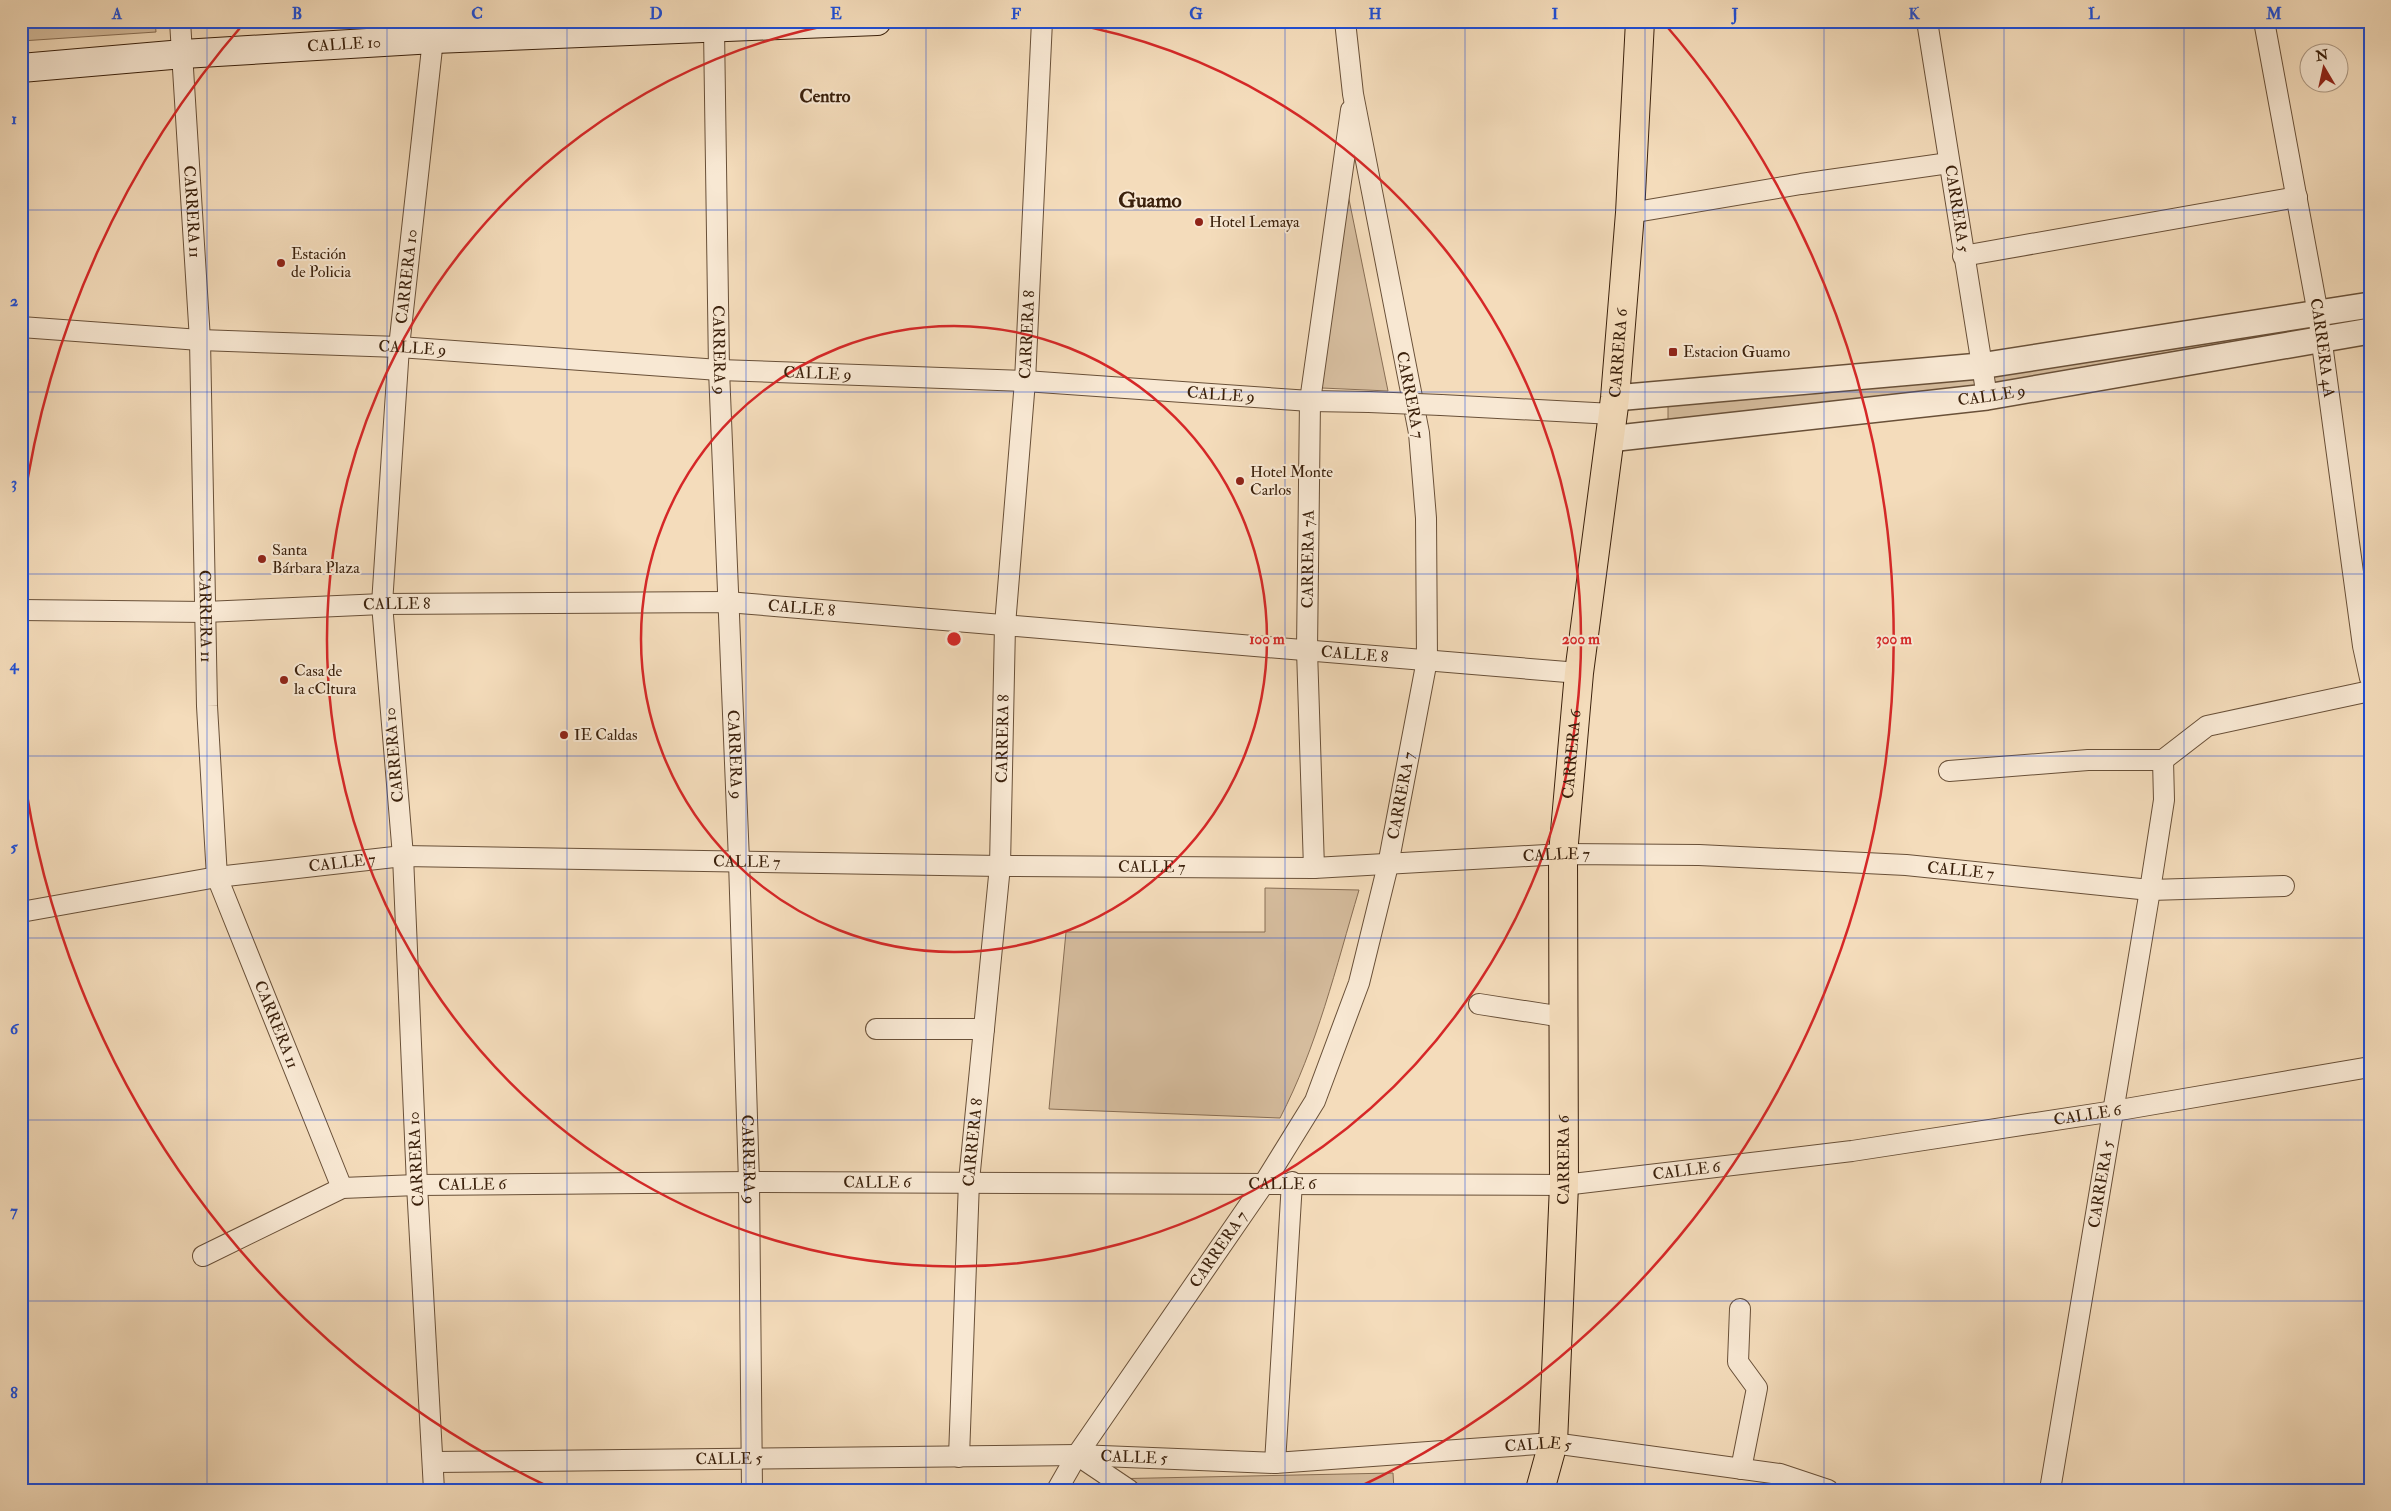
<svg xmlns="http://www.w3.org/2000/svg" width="2391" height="1511" font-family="'IM FELL Double Pica',serif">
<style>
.green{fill:#d5bc9d;stroke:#886e54}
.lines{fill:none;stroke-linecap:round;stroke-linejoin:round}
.minor-casing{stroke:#695038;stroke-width:22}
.tertiary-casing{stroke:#695038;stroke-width:28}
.secondary-casing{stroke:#3b210c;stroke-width:30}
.primary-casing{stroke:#3b210c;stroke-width:30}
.minor{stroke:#f8e8d3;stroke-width:20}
.tertiary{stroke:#f8e8d3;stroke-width:25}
.secondary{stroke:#f8e8d3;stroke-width:28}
.primary{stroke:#f4dcbb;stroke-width:28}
.minor-bridge-casing{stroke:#695038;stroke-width:22;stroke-linecap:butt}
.minor-bridge{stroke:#f8e8d3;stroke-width:20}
.grid{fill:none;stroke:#1d4ed8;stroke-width:1;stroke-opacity:0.55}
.ring{fill:none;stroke:#d62828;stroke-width:2.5}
.poi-dot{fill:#8f2418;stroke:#f8e8d3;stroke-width:2}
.labels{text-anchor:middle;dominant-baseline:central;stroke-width:4;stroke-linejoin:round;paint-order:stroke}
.street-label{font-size:16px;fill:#3b210c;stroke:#f8e8d3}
.poi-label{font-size:16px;fill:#3b210c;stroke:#f8e8d3;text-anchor:start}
.neighbourhood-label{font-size:18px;font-weight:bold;fill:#3b210c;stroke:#f8e8d3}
.district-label{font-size:21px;font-weight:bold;fill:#3b210c;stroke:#f8e8d3}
.centre{fill:#d62828;stroke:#f8e8d3;stroke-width:2.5}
.ring-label{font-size:15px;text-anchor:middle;font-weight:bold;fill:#d62828;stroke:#f8e8d3;stroke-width:4;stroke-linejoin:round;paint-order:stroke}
.neatline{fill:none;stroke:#1d4ed8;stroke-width:2}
.grid-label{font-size:16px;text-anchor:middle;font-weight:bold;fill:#1d4ed8}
</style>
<rect width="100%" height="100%" fill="#f4dcbb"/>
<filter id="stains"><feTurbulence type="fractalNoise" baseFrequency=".004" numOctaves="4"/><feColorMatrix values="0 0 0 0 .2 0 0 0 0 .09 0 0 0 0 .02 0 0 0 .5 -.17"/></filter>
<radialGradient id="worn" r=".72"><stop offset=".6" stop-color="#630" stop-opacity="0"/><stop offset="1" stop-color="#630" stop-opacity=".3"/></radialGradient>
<g class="green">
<path d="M 21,21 L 155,21 L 156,32 L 21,41 Z"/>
<path d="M 1342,165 L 1388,391 L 1322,388 Z"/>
<path d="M 2300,320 L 2303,337 L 1993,389 L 1989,369 Z"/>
<path d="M 1976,371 L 1977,392 L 1668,424 L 1668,401 Z"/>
<path d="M 1265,888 L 1359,890 C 1336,967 1317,1047 1280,1118 L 1049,1109 L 1066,932 L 1265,932 Z"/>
<path d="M 1393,1473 L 1394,1490 L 1121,1490 L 1105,1479 Z"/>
</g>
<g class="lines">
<g class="minor-casing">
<g id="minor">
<path id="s1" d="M 180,21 L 200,340 L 207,706 L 217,877 L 342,1188"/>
<path id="s2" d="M 1927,21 L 1987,397"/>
<path id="s3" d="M 2264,21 L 2318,314 L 2363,646 L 2370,678"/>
<path id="s4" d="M 714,29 L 719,370 L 739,861 L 749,1182 L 752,1490"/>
<path d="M 1630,213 L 1801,184 L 1949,163"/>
<path d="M 1963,256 L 2297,197"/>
<path id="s5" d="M 21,327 L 200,340 L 399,347 L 719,370 L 1025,381 L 1310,401 L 1369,402"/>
<path d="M 1441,405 L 1613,414"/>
<path id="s6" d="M 21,610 L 205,612 L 382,604 L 727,602 L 1579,673"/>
<path d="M 1949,771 L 2088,760 L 2163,760 L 2207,726 L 2370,691"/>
<path id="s7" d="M 1314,868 L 1307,650 L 1310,401 L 1351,110"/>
<path id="s8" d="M 21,912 L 217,877 L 403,856 L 1000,866 L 1314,868 L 1563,854 L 1699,855 L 1906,865 L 2150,890 L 2284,886"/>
<path d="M 1479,1004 L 1563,1017"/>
<path d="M 876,1029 L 984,1029"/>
<path id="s9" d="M 203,1256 L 342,1188 L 417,1185 L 749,1182 L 1564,1185 L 1852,1151 L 2114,1111 L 2370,1067"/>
<path d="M 1740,1309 L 1738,1362 L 1757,1388 L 1741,1469"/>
<path d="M 1077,1455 L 1129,1490"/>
<path id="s10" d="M 959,1457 L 969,1181 L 1000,866 L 1005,625 L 1025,381 L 1042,21"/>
<path id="s11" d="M 434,1462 L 1077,1455 L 1275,1463 L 1553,1443 L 1780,1474 L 1828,1490"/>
<path d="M 1275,1463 L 1292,1182"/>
<path id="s12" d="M 434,1490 L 417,1185 L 403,856 L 382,604 L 399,347 L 435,21"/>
<path id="s13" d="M 1057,1490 L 1077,1455 L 1263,1185 L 1315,1101 L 1359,983 L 1388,865 L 1427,660 L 1426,518 L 1419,433 L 1353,94 L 1345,21"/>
<path id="s14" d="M 2050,1490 L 2150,890 L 2164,800 L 2163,760"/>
</g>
</g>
<g class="tertiary-casing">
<g id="tertiary">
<path d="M 1615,398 L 1980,366 L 2370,305"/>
<path id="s15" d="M 1609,439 L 1987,397 L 2370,331"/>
</g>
</g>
<g class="secondary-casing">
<g id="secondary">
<path id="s16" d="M 21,68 L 183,54 L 434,39 L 877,21"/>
</g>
</g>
<g class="primary-casing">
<g id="primary">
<path id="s17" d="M 1540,1490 L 1553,1443 L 1564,1185 L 1563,854 L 1579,673 L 1615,398 L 1630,213 L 1640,21"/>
</g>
</g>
<use href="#minor" class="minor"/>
<use href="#tertiary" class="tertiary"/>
<use href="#secondary" class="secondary"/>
<use href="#primary" class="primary"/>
<g class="minor-bridge-casing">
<path id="minor-bridge" d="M 1369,402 L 1441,405"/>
</g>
<use href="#minor-bridge" class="minor-bridge"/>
</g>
<path class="grid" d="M 207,21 L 207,1490M 387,21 L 387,1490M 567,21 L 567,1490M 746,21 L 746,1490M 926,21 L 926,1490M 1106,21 L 1106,1490M 1285,21 L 1285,1490M 1465,21 L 1465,1490M 1645,21 L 1645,1490M 1824,21 L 1824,1490M 2004,21 L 2004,1490M 2184,21 L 2184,1490M 21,210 L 2370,210M 21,392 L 2370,392M 21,574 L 2370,574M 21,756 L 2370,756M 21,938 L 2370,938M 21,1120 L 2370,1120M 21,1301 L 2370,1301"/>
<g class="ring">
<circle cx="954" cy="639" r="313"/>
<path d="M1063 22A627 627 0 1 1 845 22"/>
<path d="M549 1487A940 940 0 0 1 22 762M22 516A940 940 0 0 1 245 22M1663 22A940 940 0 0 1 1359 1487"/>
</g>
<g class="poi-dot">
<circle cx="1199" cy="222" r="5"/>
<circle cx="281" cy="263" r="5"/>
<rect x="1668" y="347" width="10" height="10" rx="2.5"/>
<circle cx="1240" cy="481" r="5"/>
<circle cx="262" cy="559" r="5"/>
<circle cx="284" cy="680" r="5"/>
<circle cx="564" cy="735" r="5"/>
</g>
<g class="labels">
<g class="street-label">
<text stroke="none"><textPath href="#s16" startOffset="324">CALLE 10</textPath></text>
<text stroke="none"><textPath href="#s2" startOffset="190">CARRERA 5</textPath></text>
<text stroke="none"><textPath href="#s1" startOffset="191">CARRERA 11</textPath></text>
<text stroke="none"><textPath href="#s12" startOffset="1216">CARRERA 10</textPath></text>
<text stroke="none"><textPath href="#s10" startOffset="1125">CARRERA 8</textPath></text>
<text stroke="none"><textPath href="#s5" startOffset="392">CALLE 9</textPath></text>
<text stroke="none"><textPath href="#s3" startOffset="332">CARRERA 4A</textPath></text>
<text stroke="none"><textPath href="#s4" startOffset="321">CARRERA 9</textPath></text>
<text stroke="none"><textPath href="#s17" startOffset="1142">CARRERA 6</textPath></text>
<text stroke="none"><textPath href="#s5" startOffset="798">CALLE 9</textPath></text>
<text stroke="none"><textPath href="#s5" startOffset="1202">CALLE 9</textPath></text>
<text transform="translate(1410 395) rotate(79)">CARRERA 7</text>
<text stroke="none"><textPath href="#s15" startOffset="385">CALLE 9</textPath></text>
<text stroke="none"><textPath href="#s7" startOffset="309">CARRERA 7A</textPath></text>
<text stroke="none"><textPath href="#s6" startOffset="376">CALLE 8</textPath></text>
<text stroke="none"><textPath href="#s6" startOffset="781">CALLE 8</textPath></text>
<text stroke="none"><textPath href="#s1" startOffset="596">CARRERA 11</textPath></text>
<text stroke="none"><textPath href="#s6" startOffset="1336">CALLE 8</textPath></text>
<text stroke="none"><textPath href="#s10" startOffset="720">CARRERA 8</textPath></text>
<text transform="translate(394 755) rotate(-95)">CARRERA 10</text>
<text stroke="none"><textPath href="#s4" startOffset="726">CARRERA 9</textPath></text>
<text stroke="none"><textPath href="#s17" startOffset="738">CARRERA 6</textPath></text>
<text stroke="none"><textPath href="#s13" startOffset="785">CARRERA 7</textPath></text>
<text stroke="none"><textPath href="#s8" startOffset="1540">CALLE 7</textPath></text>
<text stroke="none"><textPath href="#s8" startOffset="730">CALLE 7</textPath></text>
<text stroke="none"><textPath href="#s8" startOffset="325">CALLE 7</textPath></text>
<text stroke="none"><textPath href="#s8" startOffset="1135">CALLE 7</textPath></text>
<text stroke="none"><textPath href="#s8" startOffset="1945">CALLE 7</textPath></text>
<text stroke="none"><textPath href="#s1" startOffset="1016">CARRERA 11</textPath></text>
<text stroke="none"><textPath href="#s9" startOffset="1905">CALLE 6</textPath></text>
<text stroke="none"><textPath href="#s10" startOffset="315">CARRERA 8</textPath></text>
<text transform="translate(416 1159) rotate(-93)">CARRERA 10</text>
<text stroke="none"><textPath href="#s4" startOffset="1131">CARRERA 9</textPath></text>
<text stroke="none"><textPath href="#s17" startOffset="332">CARRERA 6</textPath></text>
<text stroke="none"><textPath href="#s9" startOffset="1500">CALLE 6</textPath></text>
<text stroke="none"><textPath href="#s9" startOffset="690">CALLE 6</textPath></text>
<text stroke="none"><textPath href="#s9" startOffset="285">CALLE 6</textPath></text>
<text stroke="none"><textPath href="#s9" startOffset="1095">CALLE 6</textPath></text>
<text stroke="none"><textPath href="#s14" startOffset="310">CARRERA 5</textPath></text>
<text stroke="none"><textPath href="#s13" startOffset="290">CARRERA 7</textPath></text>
<text stroke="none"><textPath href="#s11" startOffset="1105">CALLE 5</textPath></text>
<text stroke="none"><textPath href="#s11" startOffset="700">CALLE 5</textPath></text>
<text stroke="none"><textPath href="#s11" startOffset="295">CALLE 5</textPath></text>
</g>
<g class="poi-label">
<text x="1209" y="222">Hotel Lemaya</text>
<text x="291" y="254">Estación<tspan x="291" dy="18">de Policia</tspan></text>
<text x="1683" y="352">Estacion Guamo</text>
<text x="1250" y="472">Hotel Monte<tspan x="1250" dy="18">Carlos</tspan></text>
<text x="272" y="550">Santa<tspan x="272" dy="18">Bárbara Plaza</tspan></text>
<text x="294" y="671">Casa de<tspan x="294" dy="18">la cCltura</tspan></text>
<text x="574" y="735">IE Caldas</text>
</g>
<g class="neighbourhood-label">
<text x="825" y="96">Centro</text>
</g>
<g class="district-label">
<text x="1150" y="200">Guamo</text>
</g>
</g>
<circle cx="954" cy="639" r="8" class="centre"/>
<g class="ring-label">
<text x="1267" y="644">100 m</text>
<text x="1581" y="644">200 m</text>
<text x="1894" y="644">300 m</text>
</g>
<rect width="2391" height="1511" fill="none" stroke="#f4dcbb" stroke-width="55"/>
<g transform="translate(2324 68) rotate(351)"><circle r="24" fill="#f8e8d3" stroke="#ac9883"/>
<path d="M0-4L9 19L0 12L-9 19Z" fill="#8f2418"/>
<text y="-8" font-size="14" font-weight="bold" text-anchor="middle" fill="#3b210c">N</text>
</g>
<rect x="28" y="28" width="2336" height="1456" class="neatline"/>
<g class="grid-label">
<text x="117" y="19">A</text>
<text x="297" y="19">B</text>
<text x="477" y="19">C</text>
<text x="656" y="19">D</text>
<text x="836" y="19">E</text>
<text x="1016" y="19">F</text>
<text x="1196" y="19">G</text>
<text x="1375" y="19">H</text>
<text x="1555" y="19">I</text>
<text x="1735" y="19">J</text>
<text x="1914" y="19">K</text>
<text x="2094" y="19">L</text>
<text x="2274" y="19">M</text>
<text x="14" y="124">1</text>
<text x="14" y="306">2</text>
<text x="14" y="488">3</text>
<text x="14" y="670">4</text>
<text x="14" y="852">5</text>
<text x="14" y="1034">6</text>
<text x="14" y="1216">7</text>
<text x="14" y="1398">8</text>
</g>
<rect width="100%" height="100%" filter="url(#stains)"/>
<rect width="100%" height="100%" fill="url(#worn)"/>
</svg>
